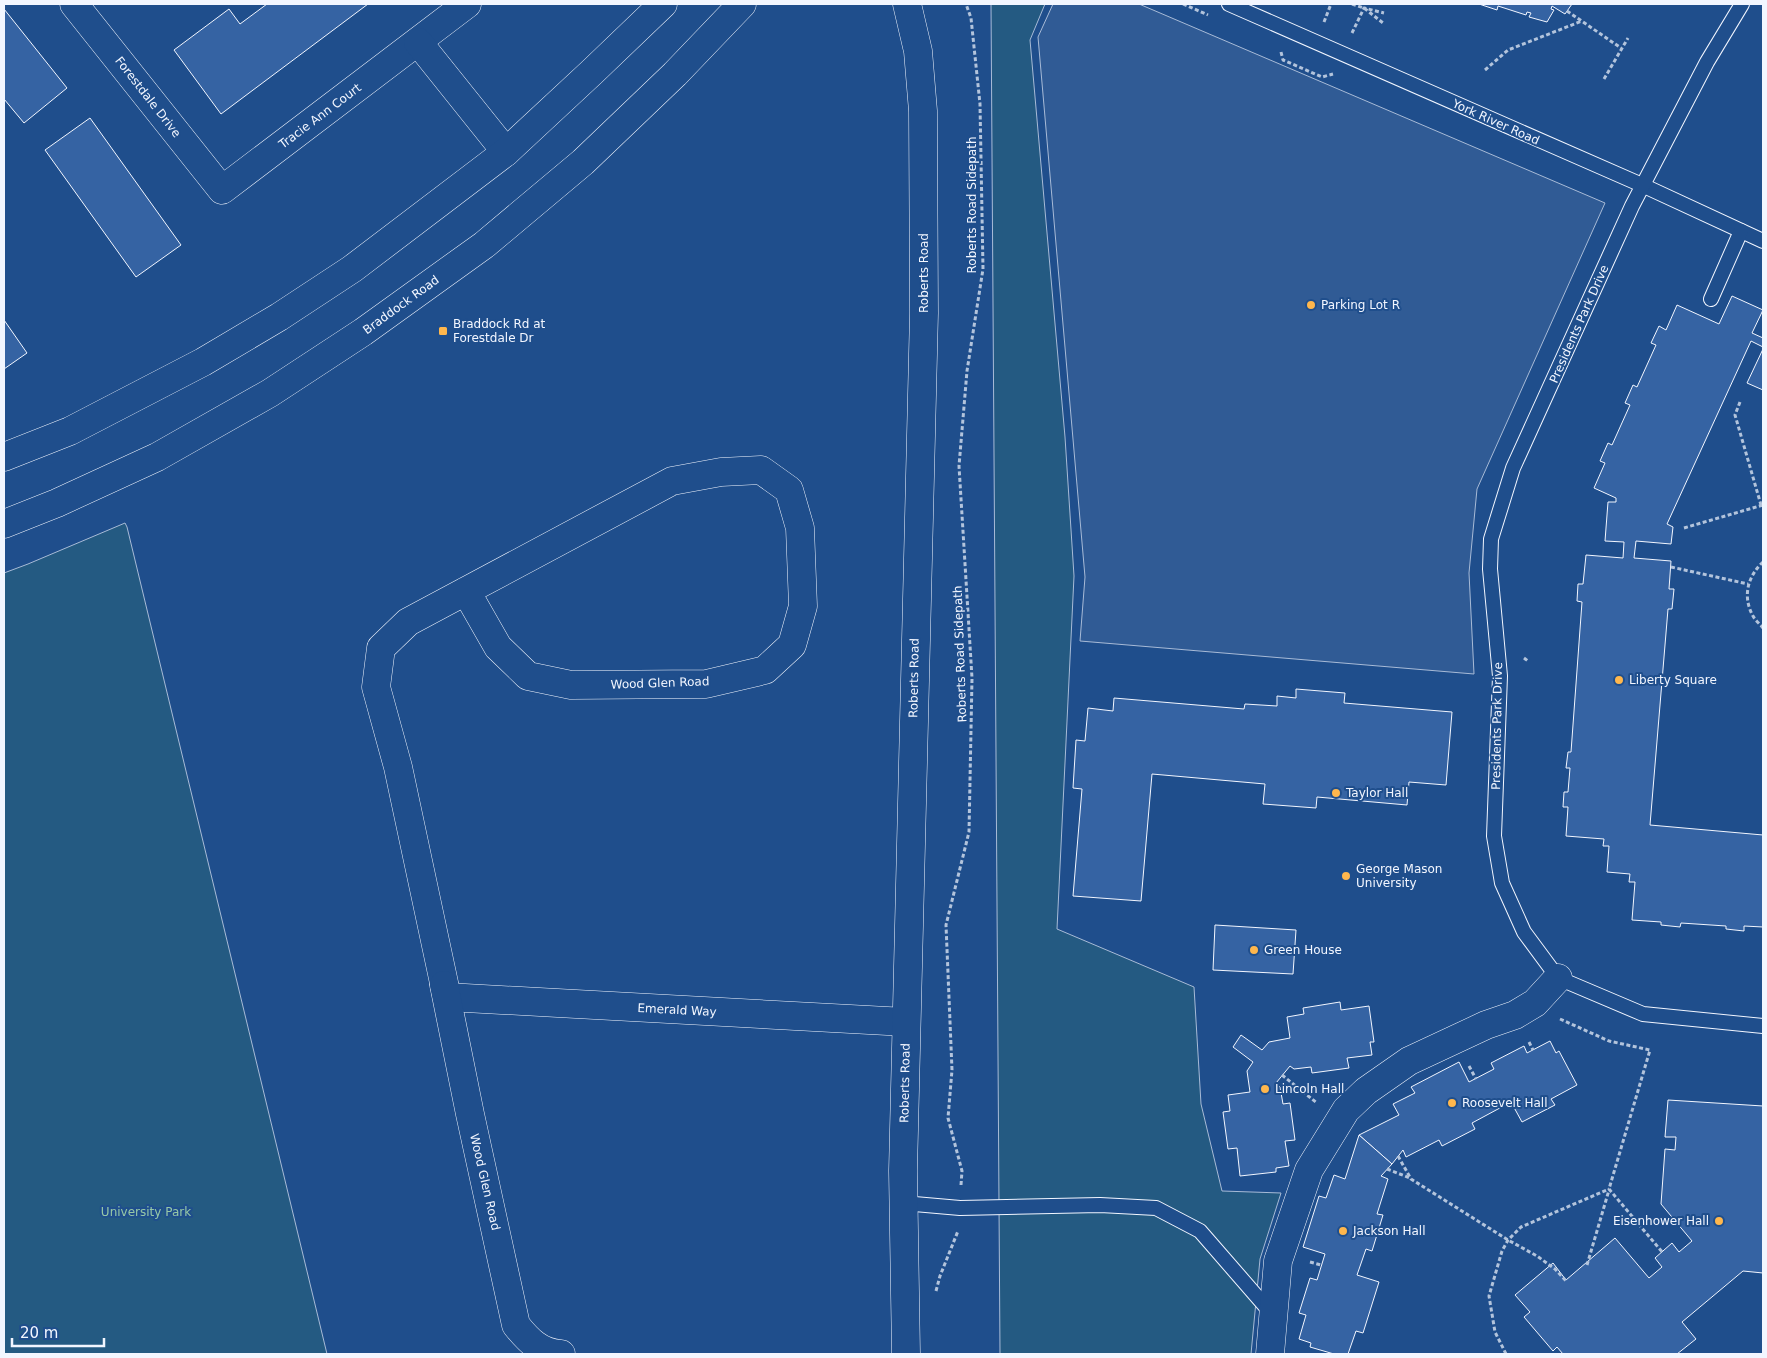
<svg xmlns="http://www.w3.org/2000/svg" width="1767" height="1358" font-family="'DejaVu Sans',sans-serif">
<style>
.green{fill:#245a82;stroke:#a8bbd7}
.parking{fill:#305b95;stroke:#a8bbd7}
.building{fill:#3563a3;stroke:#f2f6ff}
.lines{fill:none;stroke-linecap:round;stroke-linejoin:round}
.lane-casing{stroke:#f2f6ff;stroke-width:16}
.street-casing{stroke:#f2f6ff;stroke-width:29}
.secondary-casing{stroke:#f2f6ff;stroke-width:29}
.primary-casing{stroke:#f2f6ff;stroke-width:29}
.path{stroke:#b3c4dc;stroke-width:3;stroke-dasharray:4 2.5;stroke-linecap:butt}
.lane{stroke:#1f4e8c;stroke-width:14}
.street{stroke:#1f4e8c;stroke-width:28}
.secondary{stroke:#1f4e8c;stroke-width:28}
.primary{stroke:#1f4e8c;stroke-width:28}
.poi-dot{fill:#ffb74d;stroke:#1f4e8c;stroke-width:2}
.labels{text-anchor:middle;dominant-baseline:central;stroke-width:4;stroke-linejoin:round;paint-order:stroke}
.street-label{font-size:12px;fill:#f2f6ff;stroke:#1f4e8c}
.poi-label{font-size:12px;fill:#f2f6ff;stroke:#1f4e8c;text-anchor:start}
.park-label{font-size:12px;fill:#97c8a6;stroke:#1f4e8c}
</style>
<rect width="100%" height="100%" fill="#1f4e8c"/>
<g class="green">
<path d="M 991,4 L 1045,4 L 1030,40 L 1065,437 L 1074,576 L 1057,929 L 1194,987 L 1201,1104 L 1222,1191 L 1281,1193 L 1260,1259 L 1251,1354 L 1000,1354 Z"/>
<path d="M 125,523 L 127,527 L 327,1354 L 4,1354 L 4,573 L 28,564 Z"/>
</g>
<path class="parking" d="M 1053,4 L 1139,4 L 1605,203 L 1477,489 L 1469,573 L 1474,674 L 1080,641 L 1085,577 L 1038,37 Z"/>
<g class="building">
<path d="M 267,4 L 368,4 L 221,114 L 174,50 L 229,9 L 240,24 Z"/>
<path d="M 1479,4 L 1572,4 L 1565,14 L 1552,6 L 1551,9 L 1554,10 L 1547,22 L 1529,17 L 1531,13 L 1527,12 L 1526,15 L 1498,6 L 1497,10 Z"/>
<path d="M 4,9 L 67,88 L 24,123 L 4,99 Z"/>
<path d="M 90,118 L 181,245 L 136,277 L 45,150 Z"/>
<path d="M 1732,296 L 1763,310 L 1752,333 L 1763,338 L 1763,347 L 1751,341 L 1667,524 L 1673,527 L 1671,544 L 1636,541 L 1634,558 L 1671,561 L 1669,589 L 1674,589 L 1672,609 L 1668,609 L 1650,825 L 1763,835 L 1763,927 L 1744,926 L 1744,931 L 1726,929 L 1726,926 L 1681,923 L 1680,927 L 1661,925 L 1661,922 L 1632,920 L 1635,882 L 1629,882 L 1630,874 L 1607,872 L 1609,846 L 1603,846 L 1604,839 L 1566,836 L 1568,807 L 1563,807 L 1564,792 L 1568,792 L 1570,768 L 1566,768 L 1568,752 L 1571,752 L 1582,602 L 1577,601 L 1578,584 L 1583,584 L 1586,555 L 1623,558 L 1624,542 L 1605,541 L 1608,502 L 1616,502 L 1616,498 L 1594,488 L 1605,463 L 1600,461 L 1608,443 L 1612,445 L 1630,405 L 1625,403 L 1633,385 L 1637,387 L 1656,345 L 1651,343 L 1659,326 L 1666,330 L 1677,305 L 1719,324 Z"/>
<path d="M 4,320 L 27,353 L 4,369 Z"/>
<path d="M 1763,349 L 1763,390 L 1747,383 Z"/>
<path d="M 1296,689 L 1345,693 L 1344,703 L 1452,712 L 1446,785 L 1409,782 L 1407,805 L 1317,797 L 1316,808 L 1263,804 L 1265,784 L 1152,774 L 1141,901 L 1073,896 L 1082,789 L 1073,788 L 1076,740 L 1085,741 L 1088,708 L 1113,711 L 1114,698 L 1244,709 L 1245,704 L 1277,706 L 1277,696 L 1296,698 Z"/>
<path d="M 1215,925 L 1296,930 L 1293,974 L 1213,970 Z"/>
<path d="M 1340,1002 L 1341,1010 L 1369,1006 L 1374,1042 L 1370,1042 L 1372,1055 L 1347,1058 L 1349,1068 L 1312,1073 L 1311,1067 L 1294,1069 L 1290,1066 L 1276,1083 L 1280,1087 L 1283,1104 L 1290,1103 L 1295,1140 L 1285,1141 L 1289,1166 L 1276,1168 L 1276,1172 L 1240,1176 L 1237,1148 L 1228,1149 L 1223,1112 L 1230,1111 L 1228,1095 L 1250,1092 L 1247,1071 L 1253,1062 L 1233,1047 L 1241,1035 L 1262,1050 L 1269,1042 L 1290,1038 L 1287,1017 L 1304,1014 L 1303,1008 Z"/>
<path d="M 1550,1041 L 1556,1053 L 1559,1051 L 1577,1085 L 1551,1099 L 1555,1105 L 1522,1122 L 1511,1102 L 1472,1123 L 1475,1129 L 1442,1146 L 1439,1140 L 1406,1157 L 1403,1150 L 1392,1164 L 1359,1135 L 1399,1115 L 1393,1104 L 1415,1093 L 1411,1087 L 1459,1062 L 1469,1082 L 1494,1069 L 1491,1063 L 1524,1046 L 1527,1053 Z"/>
<path d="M 1668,1100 L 1763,1106 L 1763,1273 L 1743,1271 L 1682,1322 L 1696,1339 L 1677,1354 L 1563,1354 L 1557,1347 L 1553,1351 L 1524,1317 L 1530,1312 L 1515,1295 L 1553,1263 L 1566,1280 L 1615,1238 L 1649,1278 L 1662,1267 L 1655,1258 L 1672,1243 L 1679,1252 L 1692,1241 L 1661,1204 L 1665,1149 L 1675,1150 L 1676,1137 L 1665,1137 Z"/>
<path d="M 1359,1135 L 1392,1164 L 1381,1176 L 1388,1179 L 1377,1214 L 1383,1215 L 1372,1251 L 1366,1249 L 1357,1275 L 1379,1282 L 1363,1333 L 1356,1331 L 1348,1354 L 1334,1354 L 1310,1347 L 1311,1343 L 1299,1339 L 1306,1315 L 1299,1313 L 1310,1278 L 1317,1280 L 1325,1254 L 1303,1247 L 1319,1196 L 1326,1198 L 1334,1175 L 1345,1179 Z"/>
</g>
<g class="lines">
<g class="lane-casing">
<g id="lane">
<path d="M 1229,4 L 1642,185 L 1763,241"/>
<path d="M 1742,4 L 1707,62 L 1632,206 L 1513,468 L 1491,539 L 1490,569 L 1500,676 L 1494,836 L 1502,883 L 1524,932 L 1558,978 L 1643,1014 L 1763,1026"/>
<path d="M 1711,299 L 1741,231"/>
<path d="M 903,1203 L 960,1208 L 1100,1205 L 1156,1208 L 1200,1231 L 1273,1315"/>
</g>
</g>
<g class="street-casing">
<g id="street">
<path d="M 74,4 L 222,190 L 467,4"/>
<path d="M 418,42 L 506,152"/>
<path d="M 466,591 L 498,647 L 528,676 L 571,685 L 706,684 L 765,670 L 792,645 L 803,606 L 800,528 L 789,490 L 761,470 L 721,472 L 672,481 L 466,591 L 408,622 L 381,648 L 376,687 L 398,767 L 447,997 L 906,1022"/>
<path d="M 444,985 L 470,1114 L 516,1325 C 528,1340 540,1353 561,1354"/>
<path d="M 1270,1354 L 1278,1261 L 1309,1170 L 1346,1110 L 1366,1091 L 1409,1061 L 1486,1025 L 1515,1015 L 1535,1003 L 1558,978"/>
</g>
</g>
<g class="secondary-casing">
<path id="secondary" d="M 906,1354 L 903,1171 L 924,313 L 923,111 L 918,51 L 907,4"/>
</g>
<g class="primary-casing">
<g id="primary">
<path d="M 4,457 L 70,431 L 203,362 L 279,317 L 352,269 L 506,152 L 592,72 L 663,4"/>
<path d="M 4,524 L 57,503 L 157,457 L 270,393 L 363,332 L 484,245 L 583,162 L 675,74 L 742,4"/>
</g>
</g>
<g class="path">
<path d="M 1183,4 L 1208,15"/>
<path d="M 1352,4 L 1364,8 L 1383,23"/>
<path d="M 1567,11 L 1621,48"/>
<path d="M 1324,22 L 1331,4"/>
<path d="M 1352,33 L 1364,8 L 1384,13"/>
<path d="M 1281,52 L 1283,60 L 1322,77 L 1333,74"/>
<path d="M 1485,70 L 1508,50 L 1582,21"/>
<path d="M 1604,79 L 1628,38"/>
<path d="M 1740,402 L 1735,415 L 1761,505"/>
<path d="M 1684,528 L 1763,505"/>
<path d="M 1763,562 C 1748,576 1742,596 1753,616 C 1755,620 1760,624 1763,628"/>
<path d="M 1671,567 L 1748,584"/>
<path d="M 1524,658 L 1528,661"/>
<path d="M 1560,1019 L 1609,1041 L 1650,1050 L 1609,1189 L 1663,1253"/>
<path d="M 1529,1042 L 1533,1050"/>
<path d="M 1469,1066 L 1476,1079"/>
<path d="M 1282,1075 L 1317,1103"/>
<path d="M 1398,1156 L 1411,1179 L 1508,1240 L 1537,1256 L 1555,1269 L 1566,1281"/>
<path d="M 1387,1169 L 1410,1178"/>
<path d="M 961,1185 L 962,1171 L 948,1118 L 952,1070 L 946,925 L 969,832 L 972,678 L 959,466 L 967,371 L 983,269 L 980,104 L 971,18 L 966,4"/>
<path d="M 1310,1262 L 1321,1265"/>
<path d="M 1587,1265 L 1609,1190"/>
<path d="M 936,1291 L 940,1276 L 958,1231"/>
<path d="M 1506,1354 L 1495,1332 L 1489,1296 L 1502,1251 L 1508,1240 L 1521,1227 L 1609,1189"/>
</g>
<use href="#lane" class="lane"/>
<use href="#street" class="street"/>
<use href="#secondary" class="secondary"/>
<use href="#primary" class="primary"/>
</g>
<g class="poi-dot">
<circle cx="1311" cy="305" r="5"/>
<rect x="438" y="326" width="10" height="10" rx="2.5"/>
<circle cx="1619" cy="680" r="5"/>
<circle cx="1336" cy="793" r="5"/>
<circle cx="1346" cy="876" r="5"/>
<circle cx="1254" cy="950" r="5"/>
<circle cx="1265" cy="1089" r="5"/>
<circle cx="1452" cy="1103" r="5"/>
<circle cx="1719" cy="1221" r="5"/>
<circle cx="1343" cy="1231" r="5"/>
</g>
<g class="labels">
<g class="street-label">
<text transform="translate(148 97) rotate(52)">Forestdale Drive</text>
<text transform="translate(320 116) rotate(-37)">Tracie Ann Court</text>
<text transform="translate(1496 122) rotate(24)">York River Road</text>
<text transform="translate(972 205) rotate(-90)">Roberts Road Sidepath</text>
<text transform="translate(924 273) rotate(-90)">Roberts Road</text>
<text transform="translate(401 305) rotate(-36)">Braddock Road</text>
<text transform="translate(1579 324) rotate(-66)">Presidents Park Drive</text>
<text transform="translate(960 654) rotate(-92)">Roberts Road Sidepath</text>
<text transform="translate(914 678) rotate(-89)">Roberts Road</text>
<text transform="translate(660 683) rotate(-2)">Wood Glen Road</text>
<text transform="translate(1497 726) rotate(-89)">Presidents Park Drive</text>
<text transform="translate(677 1010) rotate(3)">Emerald Way</text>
<text transform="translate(905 1083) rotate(-89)">Roberts Road</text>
<text transform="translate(485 1182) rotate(77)">Wood Glen Road</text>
</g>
<g class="poi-label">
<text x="1321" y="305">Parking Lot R</text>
<text x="453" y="324">Braddock Rd at<tspan x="453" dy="14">Forestdale Dr</tspan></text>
<text x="1629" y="680">Liberty Square</text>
<text x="1346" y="793">Taylor Hall</text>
<text x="1356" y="869">George Mason<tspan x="1356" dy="14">University</tspan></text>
<text x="1264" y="950">Green House</text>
<text x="1275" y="1089">Lincoln Hall</text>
<text x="1462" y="1103">Roosevelt Hall</text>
<text x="1709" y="1221" text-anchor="end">Eisenhower Hall</text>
<text x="1353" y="1231">Jackson Hall</text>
</g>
<g class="park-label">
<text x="146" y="1212">University Park</text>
</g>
</g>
<rect width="1767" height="1358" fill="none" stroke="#f2f6ff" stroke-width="10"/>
<path d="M12 1338v8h92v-8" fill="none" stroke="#f2f6ff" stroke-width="2.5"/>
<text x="20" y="1338" font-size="15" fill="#f2f6ff" stroke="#1f4e8c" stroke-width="4" paint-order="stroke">20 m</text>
</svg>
